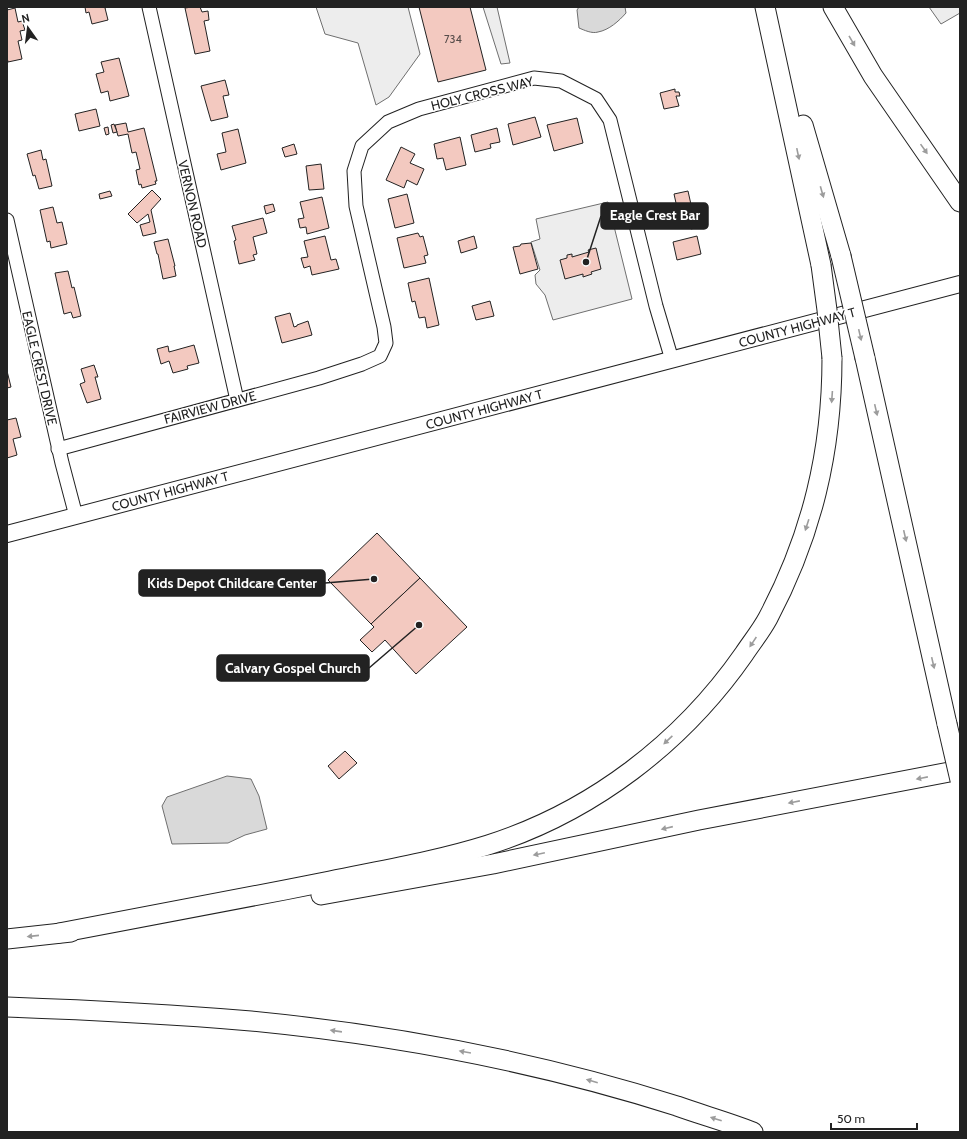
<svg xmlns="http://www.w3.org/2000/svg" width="967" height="1139" font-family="Cabin,sans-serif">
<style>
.parking{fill:#ededed;stroke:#6f6f6f}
.water{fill:#d9d9d9;stroke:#6f6f6f}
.building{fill:#f3c9c0;stroke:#222}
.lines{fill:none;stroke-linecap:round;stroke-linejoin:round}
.minor-casing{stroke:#222;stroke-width:15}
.major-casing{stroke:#222;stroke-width:18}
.highway-casing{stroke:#222;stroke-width:21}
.minor{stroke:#fff;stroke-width:13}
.major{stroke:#fff;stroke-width:16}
.highway{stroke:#fff;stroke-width:19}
.highway-bridge-casing{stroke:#222;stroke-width:21;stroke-linecap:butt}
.highway-bridge{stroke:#fff;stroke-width:19}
.oneway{fill:#9c9c9c}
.labels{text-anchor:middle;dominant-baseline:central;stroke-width:3;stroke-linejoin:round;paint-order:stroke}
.number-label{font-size:11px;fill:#564c4a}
.street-label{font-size:13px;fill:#222;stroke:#fff}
.leader{fill:none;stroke:#222;stroke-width:1.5}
.callout-dot{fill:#222;stroke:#fff;stroke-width:1.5}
.callout{fill:#222;stroke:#222;stroke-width:1.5}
.callout-label{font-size:14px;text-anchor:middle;font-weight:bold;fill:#fff}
</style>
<rect width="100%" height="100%" fill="#fff"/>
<g class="parking">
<path d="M 316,7 L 408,7 L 420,54 L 389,97 L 376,105 L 358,43 L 325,34 Z"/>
<path d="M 483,7 L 497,7 L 510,63 L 501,64 Z"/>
<path d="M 929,7 L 960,7 L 960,13 L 941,24 Z"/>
<path d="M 608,202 L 632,299 L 553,320 L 545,295 L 536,284 L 535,275 L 540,270 L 531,242 L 540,239 L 536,219 Z"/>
</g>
<g class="water">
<path d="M 579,7 L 625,7 L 626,13 C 619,21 609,30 598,32 C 592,34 584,30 579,28 L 577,10 Z"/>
<path d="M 227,776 L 251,779 L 259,796 L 267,829 L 245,835 L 228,843 L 172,844 L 162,806 L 167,797 Z"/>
</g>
<g class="building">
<path d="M 85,7 L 108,7 L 105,8 L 108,20 L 92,24 L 89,12 L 86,13 Z"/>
<path d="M 192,7 L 200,7 L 202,12 L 208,11 L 209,20 L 204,21 L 210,51 L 195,54 L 185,8 Z"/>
<path d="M 419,7 L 470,7 L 486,70 L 438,82 Z"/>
<path d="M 15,8 L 18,22 L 22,21 L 25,30 L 20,31 L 22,40 L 18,41 L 22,59 L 8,62 L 7,57 L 7,10 Z"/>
<path d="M 119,58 L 129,96 L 110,101 L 108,91 L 101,93 L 96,74 L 104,72 L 101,62 Z"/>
<path d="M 225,80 L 229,95 L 223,96 L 228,117 L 211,121 L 201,86 Z"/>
<path d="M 675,89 L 675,92 L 679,92 L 680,96 L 676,96 L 679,106 L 664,109 L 660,93 Z"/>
<path d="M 96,109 L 100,126 L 79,131 L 75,114 Z"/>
<path d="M 535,117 L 541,137 L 513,145 L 508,124 Z"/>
<path d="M 577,118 L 583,143 L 554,151 L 547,125 Z"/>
<path d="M 126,123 L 128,132 L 144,128 L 157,181 L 155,181 L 156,184 L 142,188 L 141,184 L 139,185 L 136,170 L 140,169 L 136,152 L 132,153 L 128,134 L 118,136 L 115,125 Z"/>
<path d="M 114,124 L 117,132 L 113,133 L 111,125 Z"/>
<path d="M 108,127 L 109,134 L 106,135 L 104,128 Z"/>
<path d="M 497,128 L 500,142 L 490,144 L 491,148 L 475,152 L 471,135 Z"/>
<path d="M 238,129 L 246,163 L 221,170 L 217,154 L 226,152 L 222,133 Z"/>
<path d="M 460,137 L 466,165 L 446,170 L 443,158 L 437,159 L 434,144 Z"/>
<path d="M 294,144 L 297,154 L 285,157 L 282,148 Z"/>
<path d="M 401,147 L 415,154 L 410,163 L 424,169 L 417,185 L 407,180 L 404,188 L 386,180 Z"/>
<path d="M 41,150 L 43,160 L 46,159 L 52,186 L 39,189 L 35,175 L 33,176 L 27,154 Z"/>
<path d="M 321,164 L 324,189 L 309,190 L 306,166 Z"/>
<path d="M 152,190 L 161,199 L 151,210 L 156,233 L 143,236 L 140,225 L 150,222 L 148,214 L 137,223 L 128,214 Z"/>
<path d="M 110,191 L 112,196 L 100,199 L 99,194 Z"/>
<path d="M 688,191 L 692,209 L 688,210 L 689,214 L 683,215 L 683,211 L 678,212 L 674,194 Z"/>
<path d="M 407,194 L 414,223 L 395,228 L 388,199 Z"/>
<path d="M 322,197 L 329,228 L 307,234 L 306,227 L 300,228 L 298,219 L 304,218 L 300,202 Z"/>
<path d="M 273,204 L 275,211 L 266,214 L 264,206 Z"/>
<path d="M 53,207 L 57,223 L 62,222 L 67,244 L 51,248 L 50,241 L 47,242 L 40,210 Z"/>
<path d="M 700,213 L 703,226 L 691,229 L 688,216 Z"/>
<path d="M 263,218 L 267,233 L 253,237 L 257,254 L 253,255 L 255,260 L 239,264 L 234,241 L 236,240 L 232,226 Z"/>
<path d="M 418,233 L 420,237 L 423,236 L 428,255 L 424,256 L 426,263 L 404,268 L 397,238 Z"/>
<path d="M 325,236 L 331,260 L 336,259 L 339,269 L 312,275 L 310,266 L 304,268 L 301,258 L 308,257 L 304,241 Z"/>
<path d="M 474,236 L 477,248 L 461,253 L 458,241 Z"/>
<path d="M 697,236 L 701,254 L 677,260 L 673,242 Z"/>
<path d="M 168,239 L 175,266 L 174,266 L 176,276 L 163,279 L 158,254 L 157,254 L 154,242 Z"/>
<path d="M 531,243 L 538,269 L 520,274 L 513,247 L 520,246 L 521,244 Z"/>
<path d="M 596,248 L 601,269 L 591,272 L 592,274 L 583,277 L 583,274 L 565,279 L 560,260 L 567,258 L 567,255 L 572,254 L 572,257 L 589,252 L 588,250 Z"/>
<path d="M 68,271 L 72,288 L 74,287 L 81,316 L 73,318 L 71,312 L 64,314 L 55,273 Z"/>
<path d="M 429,278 L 439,325 L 427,328 L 425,317 L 419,318 L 415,301 L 412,302 L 408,283 Z"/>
<path d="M 490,301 L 494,316 L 476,320 L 472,306 Z"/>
<path d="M 290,313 L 294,327 L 297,326 L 297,325 L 308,321 L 312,335 L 282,343 L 275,317 Z"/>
<path d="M 194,345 L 199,363 L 187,366 L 188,369 L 173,373 L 169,361 L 161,364 L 157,349 L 168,346 L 169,352 Z"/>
<path d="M 94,365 L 98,377 L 95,377 L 101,399 L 87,403 L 80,384 L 85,382 L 81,369 Z"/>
<path d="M 7,371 L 11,387 L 7,388 Z"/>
<path d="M 16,418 L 21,437 L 13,439 L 17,455 L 7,458 L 7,420 Z"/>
<path d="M 377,533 L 420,578 L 371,624 L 328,580 Z"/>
<path d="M 420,578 L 467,627 L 416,674 L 385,640 L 372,652 L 360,640 L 374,627 L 371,624 Z"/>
<path d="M 345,751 L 357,763 L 339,779 L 328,766 Z"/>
</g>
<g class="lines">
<g class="minor-casing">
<g id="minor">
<path d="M 149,7 L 237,400"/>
<path d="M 7,220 L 62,463 L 76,516"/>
<path d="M 58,449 L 319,378 L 362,364 L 380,356 L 386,343 L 384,327 L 356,206 L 354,171 L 362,146 L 388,122 L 419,109 L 534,78 L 561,81 L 596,99 L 610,120 L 656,306 L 672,360"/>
</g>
</g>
<g class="major-casing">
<path id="major" d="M 7,534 L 960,284"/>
</g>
<g class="highway-casing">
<g id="highway">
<path d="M 765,7 L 821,265"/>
<path d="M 833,7 L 873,76 L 960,202"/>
<path d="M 803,125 L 841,256"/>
<path d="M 865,358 L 947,724"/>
<path d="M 321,895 L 493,864 L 699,820 L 960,770"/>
<path d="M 59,933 C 150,916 240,899 330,881 C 383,870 437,861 488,845 C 592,812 682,743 744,654 C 752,642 761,631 768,618 C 812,535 832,451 832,358"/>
<path d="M 7,939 L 71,932"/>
<path d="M 7,1007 C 88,1010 170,1014 251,1021 C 395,1035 539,1062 677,1106 C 702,1115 728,1122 753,1132"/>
</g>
</g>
<use href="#minor" class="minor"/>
<use href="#major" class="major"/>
<use href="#highway" class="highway"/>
<g class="highway-bridge-casing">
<g id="highway-bridge">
<path d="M 841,256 L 865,358"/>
<path d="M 821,265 L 827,310 L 832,358"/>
<path d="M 947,724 L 960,780"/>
</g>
</g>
<use href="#highway-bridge" class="highway-bridge"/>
</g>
<defs><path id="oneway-solid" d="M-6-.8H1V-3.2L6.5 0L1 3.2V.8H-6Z"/></defs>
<g class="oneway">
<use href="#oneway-solid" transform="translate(852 41) rotate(60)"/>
<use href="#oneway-solid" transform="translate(924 149) rotate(55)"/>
<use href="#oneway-solid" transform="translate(798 154) rotate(78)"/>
<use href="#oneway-solid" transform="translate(822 192) rotate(74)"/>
<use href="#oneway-solid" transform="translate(860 335) rotate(77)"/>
<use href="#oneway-solid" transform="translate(832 397) rotate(94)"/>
<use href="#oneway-solid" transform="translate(876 410) rotate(77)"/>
<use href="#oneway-solid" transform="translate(807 525) rotate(108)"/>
<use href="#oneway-solid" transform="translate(905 536) rotate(77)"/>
<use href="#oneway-solid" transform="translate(753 642) rotate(124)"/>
<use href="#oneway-solid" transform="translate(933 663) rotate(77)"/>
<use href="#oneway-solid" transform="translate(668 740) rotate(137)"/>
<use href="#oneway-solid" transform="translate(922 778) rotate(169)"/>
<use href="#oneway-solid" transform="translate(794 802) rotate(169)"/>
<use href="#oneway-solid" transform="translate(667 828) rotate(167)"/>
<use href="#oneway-solid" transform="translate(539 854) rotate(168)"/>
<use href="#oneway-solid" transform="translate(33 936) rotate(174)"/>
<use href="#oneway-solid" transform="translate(336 1031) rotate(-172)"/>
<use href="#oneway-solid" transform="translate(465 1052) rotate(-170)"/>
<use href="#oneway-solid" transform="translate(592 1081) rotate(-164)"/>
<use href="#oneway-solid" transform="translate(716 1119) rotate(-162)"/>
</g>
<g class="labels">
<g class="number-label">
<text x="453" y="39">734</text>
</g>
<g class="street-label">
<text transform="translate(482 93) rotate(-14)">HOLY CROSS WAY</text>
<text transform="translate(193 204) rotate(77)">VERNON ROAD</text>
<text transform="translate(797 327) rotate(-15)">COUNTY HIGHWAY T</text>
<text transform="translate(40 368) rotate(77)">EAGLE CREST DRIVE</text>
<text transform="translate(210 407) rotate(-15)">FAIRVIEW DRIVE</text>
<text transform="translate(484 409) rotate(-15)">COUNTY HIGHWAY T</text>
<text transform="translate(170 491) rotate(-15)">COUNTY HIGHWAY T</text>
</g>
</g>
<path class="leader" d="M586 262L601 216M374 579L325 583M419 625L369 668"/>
<g class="callout-dot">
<circle cx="586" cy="262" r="4"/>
<circle cx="374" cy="579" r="4"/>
<circle cx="419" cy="625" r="4"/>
</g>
<g class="callout">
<rect x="601" y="203" width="107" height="26" rx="4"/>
<rect x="139" y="570" width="186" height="26" rx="4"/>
<rect x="217" y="655" width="152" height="26" rx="4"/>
</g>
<g class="callout-label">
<text x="655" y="220">Eagle Crest Bar</text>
<text x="232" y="588">Kids Depot Childcare Center</text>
<text x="293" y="673">Calvary Gospel Church</text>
</g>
<rect width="967" height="1139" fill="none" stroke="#222222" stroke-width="16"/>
<g transform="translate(28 28) rotate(346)" stroke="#ffffff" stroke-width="3" paint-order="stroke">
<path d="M0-3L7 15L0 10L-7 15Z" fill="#222222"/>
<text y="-6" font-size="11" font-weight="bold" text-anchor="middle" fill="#222222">N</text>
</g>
<path d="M831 1123v6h86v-6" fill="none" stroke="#222222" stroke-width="2"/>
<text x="837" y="1123" font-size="12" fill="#222222" stroke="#ffffff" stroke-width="3" paint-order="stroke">50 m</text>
</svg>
